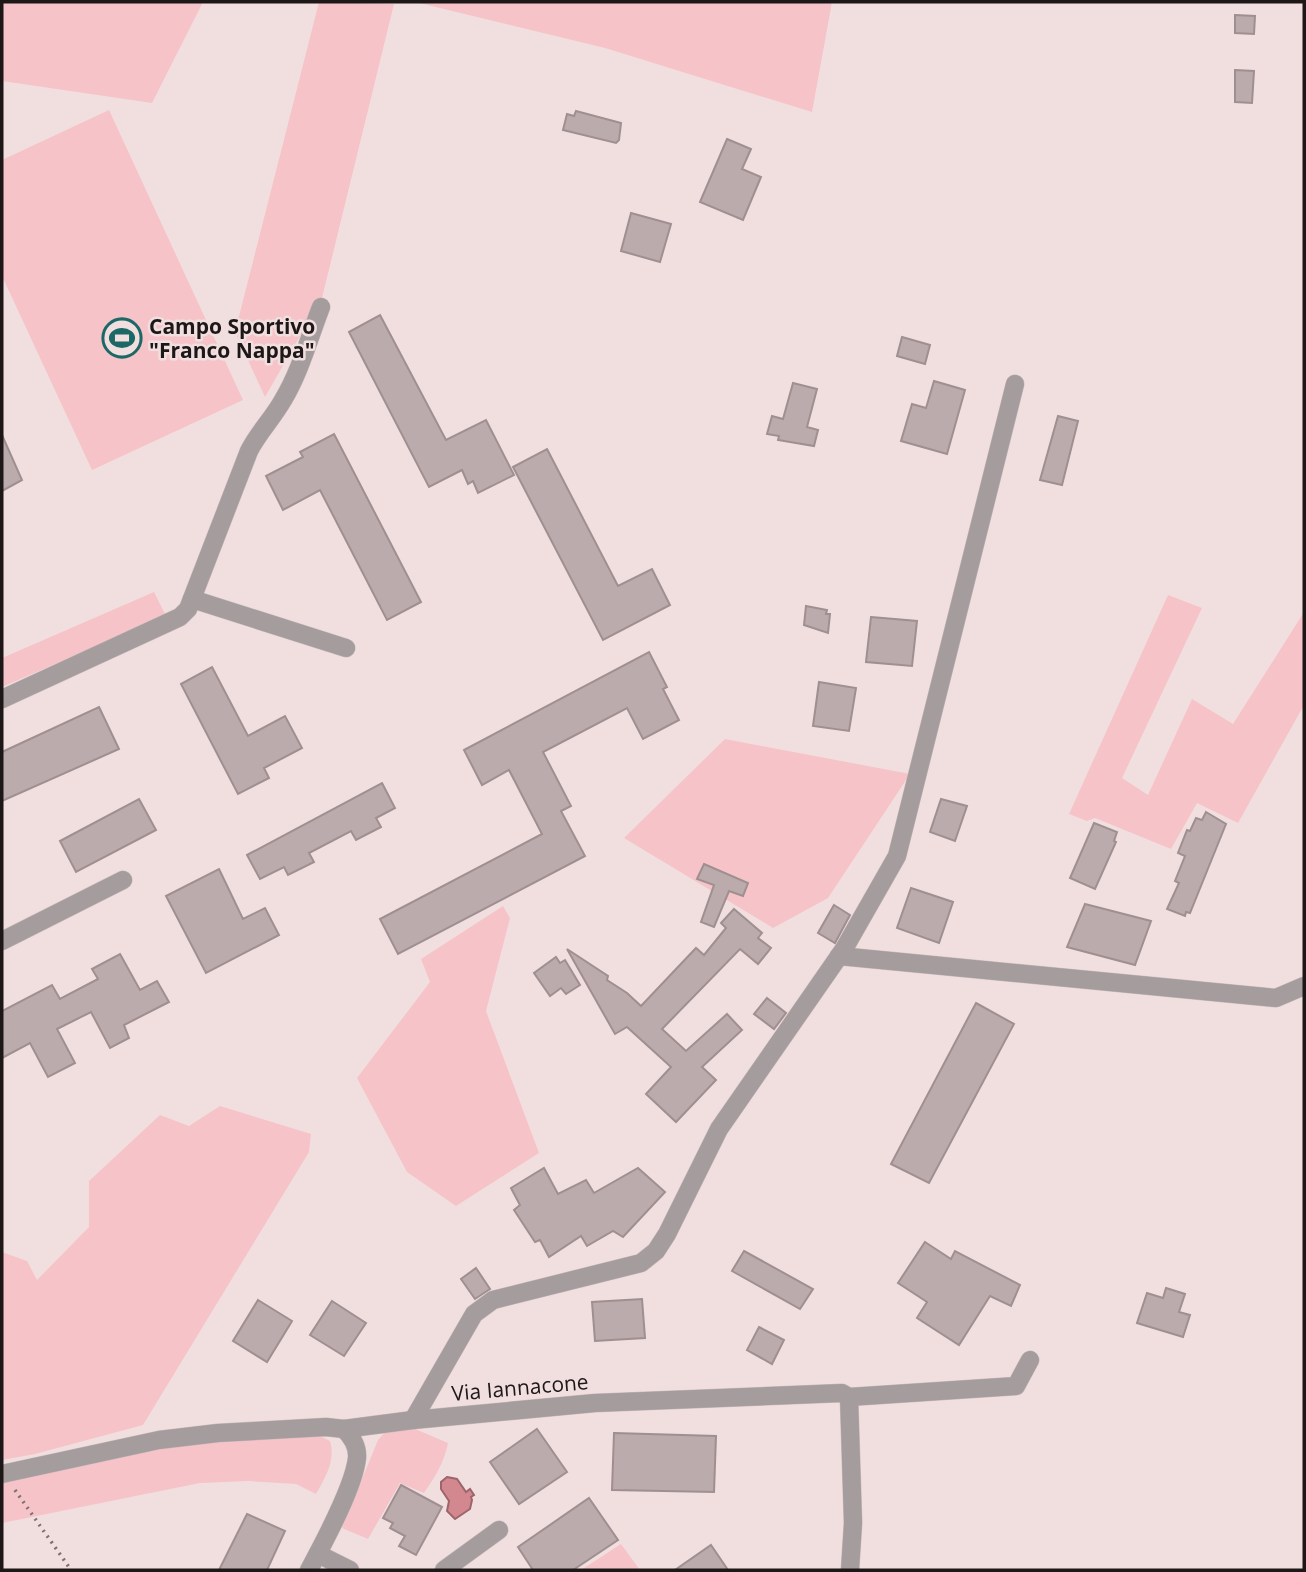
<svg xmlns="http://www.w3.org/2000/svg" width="1306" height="1572" font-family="'Open Sans',sans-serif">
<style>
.green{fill:#f6c3c8}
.water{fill:#d3878f;stroke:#9c656b;stroke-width:2}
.building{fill:#bcabad;stroke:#9f8f90;stroke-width:2}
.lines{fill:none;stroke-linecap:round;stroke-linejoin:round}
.street-casing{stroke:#cbbbbc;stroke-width:19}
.path{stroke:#7c7171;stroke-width:3.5;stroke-dasharray:2 5;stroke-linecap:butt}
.street{stroke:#a49c9d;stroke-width:18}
.labels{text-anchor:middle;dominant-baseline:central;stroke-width:5;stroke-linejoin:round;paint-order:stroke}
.poi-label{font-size:21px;font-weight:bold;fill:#1d1717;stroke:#f1dfe0;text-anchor:start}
.street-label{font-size:21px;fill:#1d1717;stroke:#f1dfe0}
</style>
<rect width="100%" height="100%" fill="#f1dfe0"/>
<g class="green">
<path d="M 2,2 L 203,2 L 152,103 L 2,81 Z"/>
<path d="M 319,2 L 394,4 L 322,298 L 265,397 L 235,332 Z"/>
<path d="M 415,2 L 832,2 L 812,112 L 605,48 Z"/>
<path d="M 109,110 L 243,400 L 92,470 L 2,276 L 2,160 Z"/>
<path d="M 154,592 L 166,616 L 2,687 L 2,658 Z"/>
<path d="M 1168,595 L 1202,608 L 1122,778 L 1148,795 L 1192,699 L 1233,724 L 1304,612 L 1304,705 L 1238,823 L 1197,803 L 1171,849 L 1095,818 L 1087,821 L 1069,814 Z"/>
<path d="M 725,739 L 910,774 L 828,898 L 773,928 L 624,838 Z"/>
<path d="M 503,906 L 510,918 L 486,1011 L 539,1153 L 456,1206 L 407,1172 L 357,1078 L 430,982 L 421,959 Z"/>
<path d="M 220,1106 L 311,1134 L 309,1152 L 143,1425 L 35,1454 L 2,1460 L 2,1252 L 27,1261 L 37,1280 L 89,1227 L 89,1181 L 160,1115 L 189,1126 Z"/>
<path d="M 413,1428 L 448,1443 C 444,1463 435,1477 424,1493 L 400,1483 L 368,1539 L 342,1528 L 378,1440 L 388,1429 Z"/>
<path d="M 318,1435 L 330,1441 C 336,1460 325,1478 316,1494 L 296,1484 L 248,1481 L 200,1483 L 2,1523 L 2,1474 L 146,1444 Z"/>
<path d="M 621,1544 L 640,1570 L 581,1570 Z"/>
</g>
<path class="water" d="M 447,1477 L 457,1479 L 466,1492 L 470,1489 L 474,1495 L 471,1497 L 472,1500 L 470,1509 L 455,1519 L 447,1511 L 449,1501 L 441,1489 L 441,1482 Z"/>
<g class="building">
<path d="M 1235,15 L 1255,16 L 1254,34 L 1235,33 Z"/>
<path d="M 1235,70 L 1254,71 L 1252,103 L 1235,102 Z"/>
<path d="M 576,111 L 621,123 L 619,140 L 616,143 L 563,130 L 567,114 L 574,116 Z"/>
<path d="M 727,139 L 751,149 L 742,169 L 761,177 L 743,220 L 700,202 Z"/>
<path d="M 631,213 L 671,224 L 660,262 L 621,251 Z"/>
<path d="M 380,315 L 446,440 L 486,420 L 514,475 L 478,493 L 473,481 L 468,484 L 462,470 L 429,487 L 349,332 Z"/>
<path d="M 902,337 L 930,345 L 925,364 L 897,356 Z"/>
<path d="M 934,381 L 965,390 L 947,454 L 901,441 L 912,404 L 926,408 Z"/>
<path d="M 793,383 L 817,389 L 807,427 L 818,430 L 814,446 L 778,440 L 779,436 L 767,434 L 772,416 L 783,419 Z"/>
<path d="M 1058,416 L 1078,421 L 1062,485 L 1040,480 Z"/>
<path d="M 334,434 L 421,602 L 387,620 L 320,490 L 283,510 L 266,476 L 303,457 L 300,452 Z"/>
<path d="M 2,435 L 22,480 L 2,491 Z"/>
<path d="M 547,449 L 618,586 L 652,569 L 670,605 L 603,640 L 513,467 Z"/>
<path d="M 806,606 L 827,610 L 826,614 L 830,614 L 828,633 L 804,625 Z"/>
<path d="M 871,617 L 917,621 L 912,666 L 866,662 Z"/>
<path d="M 649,652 L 667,687 L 663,689 L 679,720 L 643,739 L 627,708 L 543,752 L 571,806 L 561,811 L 585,856 L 398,954 L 380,919 L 542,834 L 509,770 L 482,785 L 464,750 Z"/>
<path d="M 212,667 L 248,736 L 285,716 L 302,748 L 264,768 L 269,778 L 238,794 L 181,684 Z"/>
<path d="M 819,682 L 856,688 L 849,731 L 813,726 Z"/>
<path d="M 99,707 L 119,749 L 2,801 L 2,752 Z"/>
<path d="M 382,783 L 395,808 L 376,818 L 381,827 L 356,840 L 351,831 L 309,853 L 314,862 L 288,875 L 284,867 L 260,879 L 247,855 Z"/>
<path d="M 139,799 L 156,830 L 76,872 L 60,841 Z"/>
<path d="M 941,799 L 967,806 L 955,841 L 930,832 Z"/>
<path d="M 1206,812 L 1226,824 L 1190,913 L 1186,912 L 1185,916 L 1167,909 L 1179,883 L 1175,881 L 1185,856 L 1178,853 L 1187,830 L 1190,831 L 1196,818 L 1202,820 Z"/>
<path d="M 1094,823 L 1117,832 L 1114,841 L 1116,842 L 1095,889 L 1070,878 Z"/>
<path d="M 704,864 L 748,883 L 743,896 L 729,891 L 714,927 L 701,922 L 714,885 L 697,879 Z"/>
<path d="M 219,869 L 243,919 L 265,908 L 279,935 L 206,973 L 166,896 Z"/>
<path d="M 911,888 L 953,902 L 939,943 L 897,928 Z"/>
<path d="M 1085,904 L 1151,921 L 1135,965 L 1067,947 Z"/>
<path d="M 834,905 L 850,915 L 835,943 L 818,933 Z"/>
<path d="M 734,909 L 762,933 L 758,938 L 771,948 L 758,964 L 740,949 L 662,1029 L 686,1051 L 727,1014 L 742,1030 L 702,1067 L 716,1080 L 676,1122 L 646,1094 L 671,1067 L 627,1027 L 615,1034 L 567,949 L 608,976 L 607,980 L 627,993 L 641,1006 L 696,948 L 704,955 L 726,928 L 721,923 Z"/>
<path d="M 120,954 L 140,990 L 157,981 L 169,1002 L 124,1025 L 129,1038 L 110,1048 L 91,1012 L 57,1029 L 75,1063 L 48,1077 L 30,1043 L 2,1058 L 2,1011 L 52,985 L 60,999 L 98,979 L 92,969 Z"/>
<path d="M 556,957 L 560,963 L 565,960 L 580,985 L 566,994 L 561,988 L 550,996 L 534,973 Z"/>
<path d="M 767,998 L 786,1013 L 774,1029 L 754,1014 Z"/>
<path d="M 976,1003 L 1014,1024 L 929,1183 L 891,1164 Z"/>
<path d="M 544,1168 L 558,1194 L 586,1180 L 594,1193 L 638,1168 L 665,1192 L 623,1237 L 613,1231 L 587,1246 L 581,1236 L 549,1257 L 540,1240 L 535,1242 L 514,1210 L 520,1205 L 511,1188 Z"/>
<path d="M 925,1242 L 951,1259 L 955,1251 L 1020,1285 L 1011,1306 L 990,1296 L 959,1345 L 917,1318 L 927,1302 L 898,1283 Z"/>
<path d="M 744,1251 L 813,1289 L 800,1309 L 732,1271 Z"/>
<path d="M 476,1268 L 490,1289 L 475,1299 L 461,1279 Z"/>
<path d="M 1166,1288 L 1185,1294 L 1179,1312 L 1190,1315 L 1183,1337 L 1137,1323 L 1147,1293 L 1163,1298 Z"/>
<path d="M 642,1299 L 645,1338 L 595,1341 L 592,1302 Z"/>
<path d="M 258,1300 L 292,1321 L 267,1362 L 233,1341 Z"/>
<path d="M 332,1301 L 366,1323 L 344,1356 L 310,1335 Z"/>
<path d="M 759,1327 L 784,1340 L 772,1364 L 747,1350 Z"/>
<path d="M 537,1429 L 567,1472 L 519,1504 L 490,1462 Z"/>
<path d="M 614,1433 L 716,1436 L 714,1492 L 612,1490 Z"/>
<path d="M 401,1485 L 442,1507 L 416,1555 L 399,1546 L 405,1536 L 390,1528 L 393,1523 L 383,1518 Z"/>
<path d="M 589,1498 L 618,1540 L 573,1570 L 533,1570 L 518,1547 Z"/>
<path d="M 247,1514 L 285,1531 L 267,1570 L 219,1570 Z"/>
<path d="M 711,1545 L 728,1570 L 675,1570 Z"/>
</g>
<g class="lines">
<g class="street-casing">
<g id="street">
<path d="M 192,599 L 346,648"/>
<path d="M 2,699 L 180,617 L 188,609 L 249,451 C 258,433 273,418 283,400 C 300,372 309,338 321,307"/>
<path d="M 2,941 L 123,880"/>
<path d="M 839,956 L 1276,998 L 1304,986"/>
<path d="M 849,1397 L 853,1523 L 850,1570"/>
<path d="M 413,1420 L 474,1314 L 493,1300 L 641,1263 L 656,1251 L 667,1234 L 719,1129 L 844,949 L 897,856 L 1015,384"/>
<path d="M 2,1474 L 159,1440 L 218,1433 L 326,1427 L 344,1429 L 413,1420 L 595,1403 L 842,1393 L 849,1397 L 1016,1386 L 1030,1360"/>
<path d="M 318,1554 L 350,1570"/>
<path d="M 309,1570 C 323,1544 354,1487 357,1458 C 358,1446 352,1437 344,1429"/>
<path d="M 444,1570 L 499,1530"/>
</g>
</g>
<path class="path" d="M 15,1490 L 71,1570"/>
<use href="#street" class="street"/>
</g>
<defs>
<g id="stadium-ring" transform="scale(2.0125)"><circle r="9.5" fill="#f1dfe0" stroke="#1b6866" stroke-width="1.5"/><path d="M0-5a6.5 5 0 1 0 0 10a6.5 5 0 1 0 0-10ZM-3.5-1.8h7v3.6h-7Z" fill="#1b6866"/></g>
</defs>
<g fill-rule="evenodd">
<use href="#stadium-ring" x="122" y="338"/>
</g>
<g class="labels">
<g class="poi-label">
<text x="149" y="326">Campo Sportivo<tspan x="149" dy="24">"Franco Nappa"</tspan></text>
</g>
<g class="street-label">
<text transform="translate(520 1387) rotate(-5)">Via Iannacone</text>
</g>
</g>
<rect width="1306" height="1572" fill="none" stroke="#1d1717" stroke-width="7"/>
</svg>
